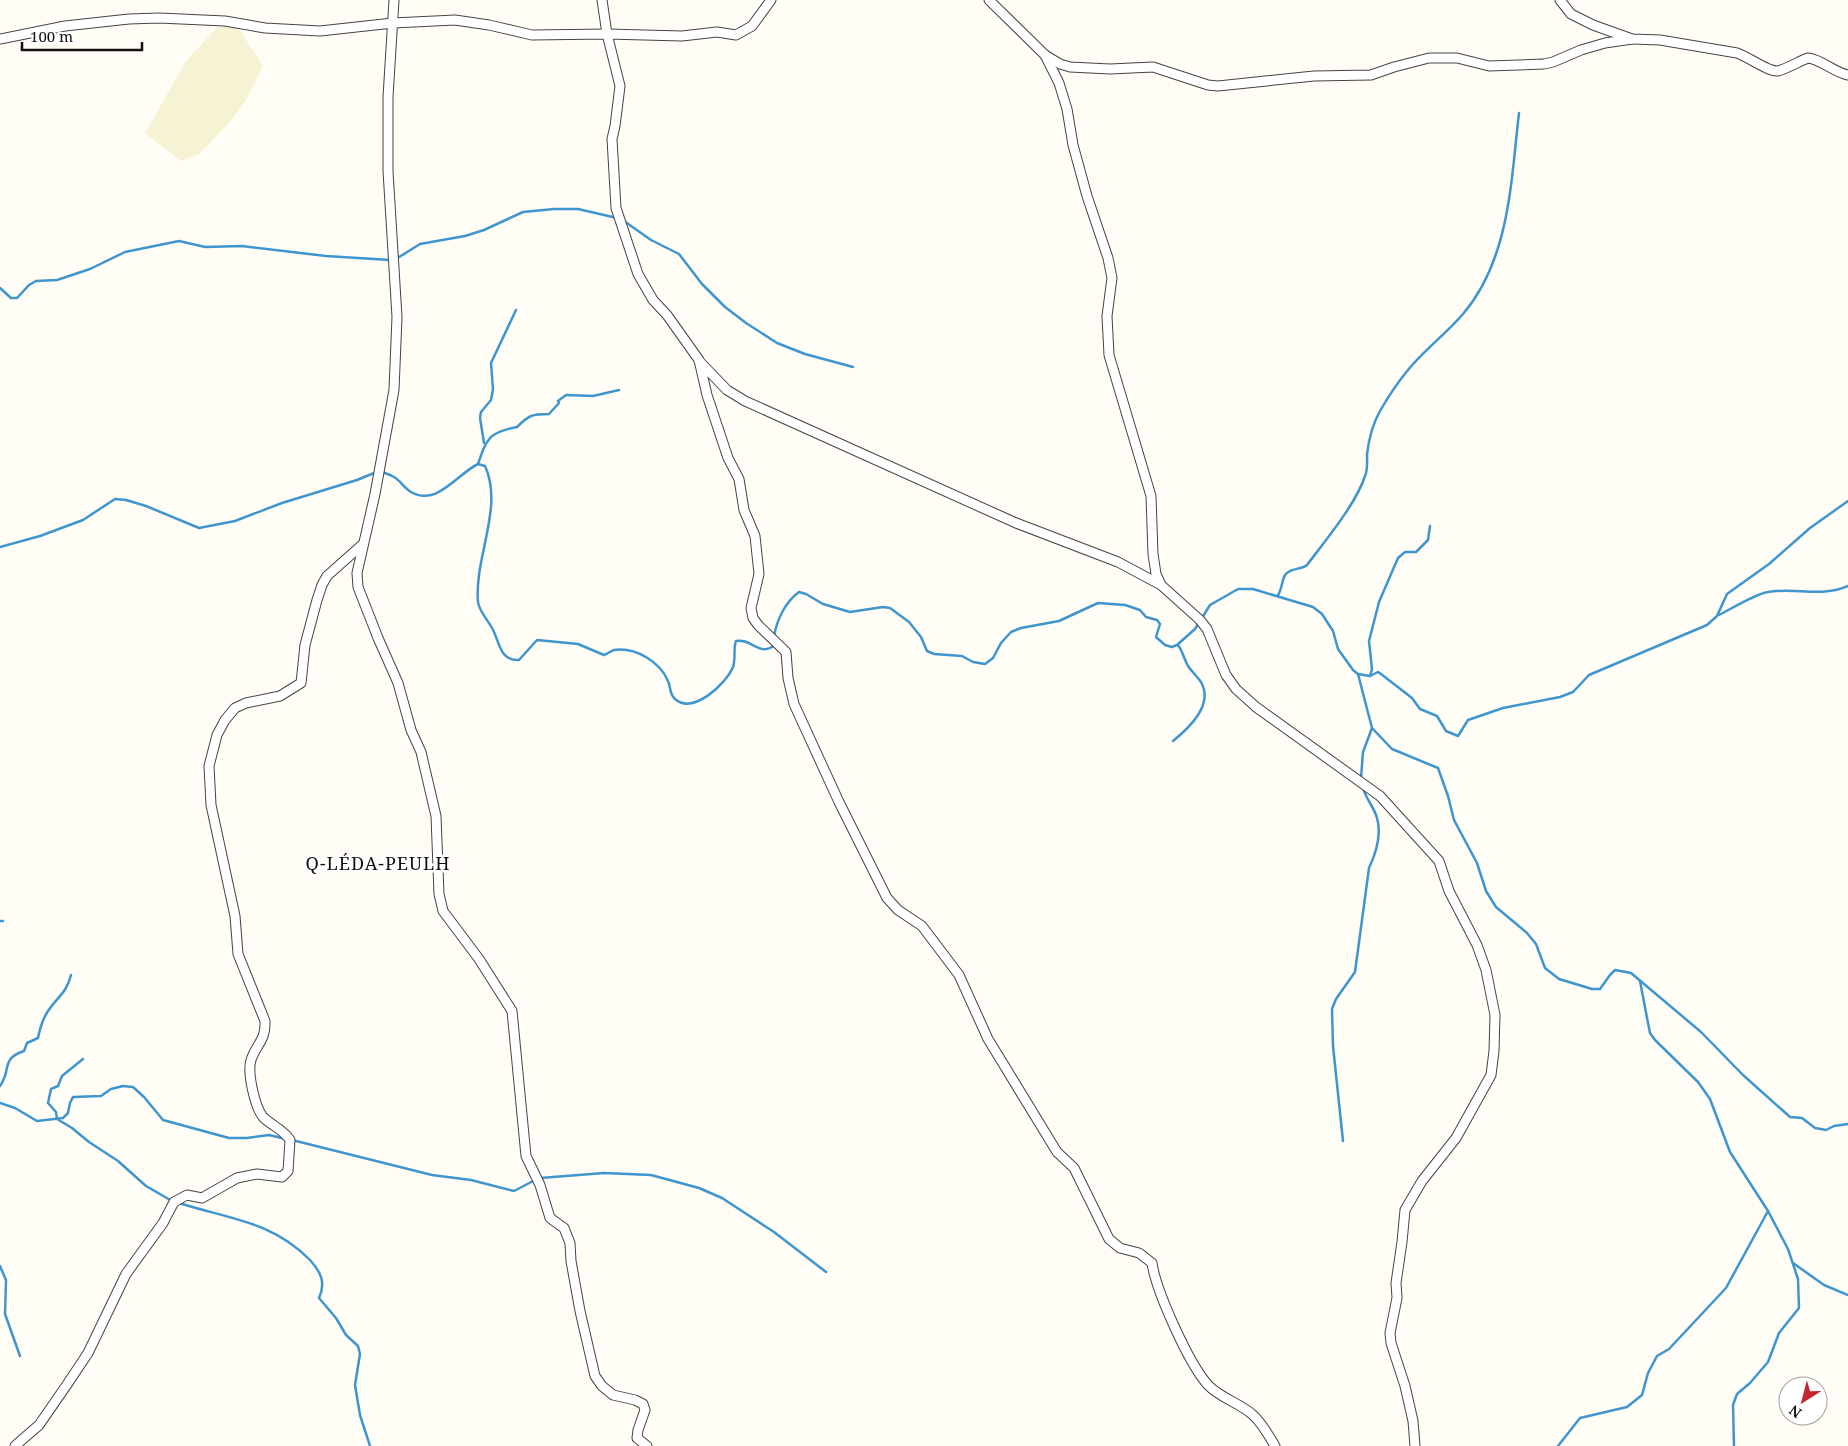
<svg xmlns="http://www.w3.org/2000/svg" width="1848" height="1446" font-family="'Noto Serif',serif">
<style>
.farmland{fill:#f6f3d4}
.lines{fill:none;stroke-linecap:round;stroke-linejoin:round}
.stream{stroke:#3f96cf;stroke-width:2.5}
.street-casing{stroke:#444;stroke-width:11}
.street{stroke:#fff;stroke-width:9}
.labels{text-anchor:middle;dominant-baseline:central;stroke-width:5;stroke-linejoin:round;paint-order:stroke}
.quarter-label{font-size:18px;letter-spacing:1px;fill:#111;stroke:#fff}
</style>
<rect width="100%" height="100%" fill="#fffdf5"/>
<path class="farmland" d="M 221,23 L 239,29 L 263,66 L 246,100 L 230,122 L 199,154 L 181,161 L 145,133 L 186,61 Z"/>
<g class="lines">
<g class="stream">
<path d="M 624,221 L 651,240 L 679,254 L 702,284 L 725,307 L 746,323 L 777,343 L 805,354 L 853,367"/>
<path d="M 396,259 L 420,244 L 465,236 L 484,230 L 523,212 L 554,209 L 578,209 L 617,218"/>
<path d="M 0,288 L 11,298 L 17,298 L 29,285 L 36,281 L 57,280 L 90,269 L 125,252 L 179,241 L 205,247 L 242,246 L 326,256 L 390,260"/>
<path d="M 484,443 L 480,418 L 481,412 L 491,400 L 493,389 L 491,363 L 516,310"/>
<path d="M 478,464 C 487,438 489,432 517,427 C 529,415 532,414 549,414 L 559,403 L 558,401 L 566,395 L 593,396 L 619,390"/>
<path d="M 0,547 L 40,536 L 83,520 L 115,499 L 126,500 L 146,506 L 199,528 L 235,521 L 282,503 L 357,480 L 379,471 C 384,473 389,474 394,477 C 400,480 404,488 411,492 C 437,507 457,474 478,464 L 485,466 C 504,507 474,558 478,602 C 479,612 490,622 494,632 C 500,645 501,661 519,660 L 537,640 L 578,644 L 604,655 C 607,654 611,651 614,650 C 636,647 660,662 668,681 C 671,687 669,694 675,699 C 693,715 726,684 733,667 C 736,658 733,649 736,641 C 750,638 759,655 772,647 L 773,644"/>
<path d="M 1278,595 C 1282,589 1282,580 1285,575 C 1289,568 1301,570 1307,565 C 1325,541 1356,504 1365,476 C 1368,470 1367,461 1367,454 C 1369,438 1372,425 1380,411 C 1388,397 1398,382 1408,370 C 1424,350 1446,334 1463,314 C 1510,259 1511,180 1519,113"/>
<path d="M 1719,615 C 1731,609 1755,594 1768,592 C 1795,587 1822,598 1848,586"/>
<path d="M 774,636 C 777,620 785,602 799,592 L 806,594 L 823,604 L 850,612 L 883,607 L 890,608 L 909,622 L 921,637 L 927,651 L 934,654 L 962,656 L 973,662 L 985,664 L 993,658 L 1001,643 L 1011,632 L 1021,628 L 1059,621 L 1098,603 L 1125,605 L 1140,610 L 1146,617 L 1157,620 L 1160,624 L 1156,637 L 1165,645 L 1172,647 L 1177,645 L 1195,629 L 1210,605 L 1238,589 L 1253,589 L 1313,607 L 1322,614 L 1333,631 L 1338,649 L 1353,670 L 1358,674 L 1370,676 L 1378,672 L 1381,674 L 1412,698 L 1420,709 L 1437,716 L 1446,731 L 1458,736 L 1468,720 L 1503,708 L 1560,697 L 1573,692 L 1589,675 L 1707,625 L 1717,616 L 1727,594 L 1769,564 L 1810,528 L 1848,501"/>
<path d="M 1358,674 L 1372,728 L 1392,749 L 1438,768 L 1448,796 L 1454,820 L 1477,863 L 1486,891 L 1496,907 L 1527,933 L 1536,944 L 1545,968 L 1559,979 L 1592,989 L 1600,989 L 1610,975 L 1615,970 L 1631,973 L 1701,1032 L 1743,1075 L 1790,1117 L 1802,1118 L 1815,1128 L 1826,1130 L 1834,1126 L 1848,1124"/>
<path d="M 1370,676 L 1372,669 L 1369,641 L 1379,602 L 1398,558 L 1405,552 L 1416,552 L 1428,540 L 1430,526"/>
<path d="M 1173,741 C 1189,728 1214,705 1201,682 C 1197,676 1192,672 1188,666 C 1184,659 1183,652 1178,645"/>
<path d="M 1361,778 L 1363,752 L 1372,728"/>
<path d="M 0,921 L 3,921"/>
<path d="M 1640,981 L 1648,1023 L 1650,1033 L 1655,1040 L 1698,1082 L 1710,1099 L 1730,1152 L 1768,1211 L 1788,1249 L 1798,1279 L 1799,1308 L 1779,1333 L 1768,1362 L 1750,1383 L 1737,1394 L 1733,1405 L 1734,1446"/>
<path d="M 83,1059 L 62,1076 L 58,1086 L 51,1089 L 48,1103 L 56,1112 L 57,1119 L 72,1128 L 89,1142 L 118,1161 L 146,1186 L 172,1201"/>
<path d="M 0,1086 C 12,1070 0,1059 24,1051 L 27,1043 L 38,1038 C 40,1028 42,1020 48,1011 C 58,996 66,994 71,975"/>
<path d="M 0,1103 L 15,1108 L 37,1121 L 63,1118 L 68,1113 L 70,1103 L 73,1097 L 101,1096 L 111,1089 L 123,1086 L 133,1087 L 144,1097 L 163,1120 L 229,1138 L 247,1138 L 269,1135 L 286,1139"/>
<path d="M 292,1140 L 432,1175 L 471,1180 L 514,1191 L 535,1180"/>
<path d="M 1343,1141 L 1333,1046 L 1332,1009 L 1336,999 L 1355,972 L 1369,868 C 1376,853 1382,835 1377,818 C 1374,807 1366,799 1363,788"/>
<path d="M 540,1178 L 604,1173 L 651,1175 L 699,1188 L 722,1198 L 774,1232 L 826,1272"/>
<path d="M 179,1203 C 229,1219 272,1221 310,1260 C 321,1272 326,1283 319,1298 L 336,1318 L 346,1335 L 358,1346 L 360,1354 L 355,1385 L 360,1415 L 370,1446"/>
<path d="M 1793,1263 L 1824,1285 L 1848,1295"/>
<path d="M 0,1266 L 6,1280 L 5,1314 L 20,1356"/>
<path d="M 1558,1446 L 1580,1418 L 1627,1407 L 1642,1395 L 1648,1373 L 1657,1356 L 1669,1349 L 1726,1288 L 1768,1211"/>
</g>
<g class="street-casing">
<g id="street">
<path d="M 394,0 L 388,97 L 388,171 L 397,317 L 394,390 L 375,494 L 357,573 L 358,587 L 378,638 L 398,683 L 411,730 L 421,752 L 436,816 L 439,894 L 443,911 L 479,959 L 512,1011 L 526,1156 L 540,1185 L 550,1218 L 564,1228 L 570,1243 L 571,1261 L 580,1311 L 595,1376 L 602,1386 L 613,1395 L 635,1400 L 643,1404 L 645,1410 L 638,1430 L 637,1438 L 647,1446"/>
<path d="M 602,0 L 607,34 L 620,86 L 615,126 L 612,139 L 616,208 L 638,274 L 653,300 L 667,315 L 699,360 L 707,395 L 728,458 L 739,479 L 744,510 L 755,536 L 759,574 L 751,608 L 753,618 L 758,625 L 786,652 L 788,678 L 794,704 L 839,802 L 887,898 L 898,910 L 922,926 L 959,975 L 988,1039 L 1057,1152 L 1074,1168 L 1109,1239 L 1120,1248 L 1139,1253 L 1152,1263 C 1156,1291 1189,1364 1208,1385 C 1220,1398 1240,1403 1253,1415 C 1262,1423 1269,1436 1275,1446"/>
<path d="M 989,0 L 1045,55 L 1060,64 L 1070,67 L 1110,69 L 1153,67 L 1208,85 L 1218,86 L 1314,76 L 1371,75 L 1394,67 L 1429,58 L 1457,58 L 1489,66 L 1544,64 L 1553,62 L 1581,50 L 1605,43 L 1632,39"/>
<path d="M 1560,0 L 1571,14 L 1593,25 L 1632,39 L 1660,40 L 1737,53 C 1749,57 1768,72 1778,71 C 1786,69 1800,61 1808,58 C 1823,60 1833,72 1848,75"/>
<path d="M 0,39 L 65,26 L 129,19 L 159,18 L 225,21 L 265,28 L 320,31 L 393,23 L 455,20 L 489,25 L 532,35 L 607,34 L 682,36 L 717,32 L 736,35 L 752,26 L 771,0"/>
<path d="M 1045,55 L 1059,83 L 1067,109 L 1073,145 L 1087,196 L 1108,258 L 1112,278 L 1107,316 L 1109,355 L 1151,496 L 1153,554 L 1156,574 L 1161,585 L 1200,620 L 1207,629 L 1226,675 L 1236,689 L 1256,707 L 1380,796 L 1439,861 L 1449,891 L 1477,945 L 1486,970 L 1495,1015 L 1494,1051 L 1491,1075 L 1456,1138 L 1422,1181 L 1405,1210 L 1402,1242 L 1396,1283 L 1397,1298 L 1390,1333 L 1391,1343 L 1405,1386 L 1413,1421 L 1415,1446"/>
<path d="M 699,361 L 727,390 L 745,401 L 1016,523 L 1118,562 L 1161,585"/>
<path d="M 15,1446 L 39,1425 L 68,1383 L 88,1353 L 126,1274 L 163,1223 L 174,1202 L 187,1195 L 202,1198 L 237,1178 L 257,1174 L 282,1177 L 288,1171 L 290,1140 C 283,1129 272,1126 263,1117 C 255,1107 247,1073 251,1060 C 256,1044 266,1041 265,1021 L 238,954 L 235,916 L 211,805 L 209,766 L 217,735 L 225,720 L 235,708 L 246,703 L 280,696 L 301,683 L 305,645 L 317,600 L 322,585 L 327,576 L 363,544"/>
</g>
</g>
<use href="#street" class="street"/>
</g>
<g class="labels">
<g class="quarter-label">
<text x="378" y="863">Q-LÉDA-PEULH</text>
</g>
</g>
<g transform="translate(1803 1401) rotate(216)"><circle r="24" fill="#ffffff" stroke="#a0a0a0"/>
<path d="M0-4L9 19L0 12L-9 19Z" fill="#c4262e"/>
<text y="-8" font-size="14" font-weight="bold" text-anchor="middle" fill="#111111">N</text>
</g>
<path d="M22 42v8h120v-8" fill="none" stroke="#111111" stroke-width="2.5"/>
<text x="30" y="42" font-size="15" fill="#111111" stroke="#ffffff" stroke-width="4" paint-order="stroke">100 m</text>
</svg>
